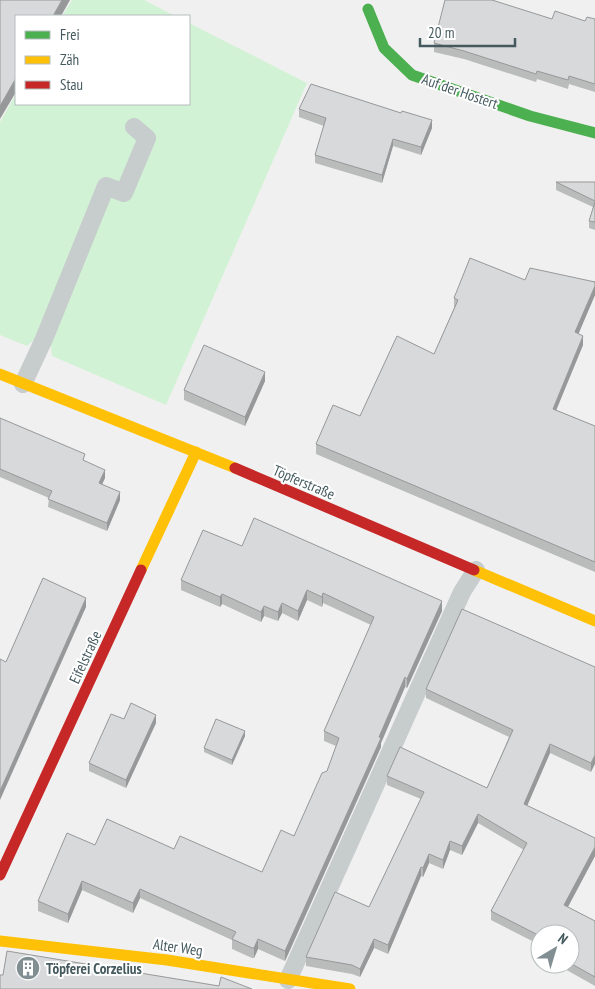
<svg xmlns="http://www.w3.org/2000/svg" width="595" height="989" font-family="'PT Sans Narrow',sans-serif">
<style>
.green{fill:#d2f2d5}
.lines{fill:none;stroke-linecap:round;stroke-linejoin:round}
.lane{stroke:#c7cccd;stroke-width:18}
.fast{stroke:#4caf50;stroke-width:11}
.slow{stroke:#ffc107;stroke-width:11}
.jam{stroke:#c62828;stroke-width:11}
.wall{fill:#babbbb}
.shaded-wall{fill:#979899}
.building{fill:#d8d9da;stroke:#979899}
.labels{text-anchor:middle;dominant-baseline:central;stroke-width:4;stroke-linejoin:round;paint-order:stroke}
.street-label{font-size:15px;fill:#455a5f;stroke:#fff}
.poi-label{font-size:15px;font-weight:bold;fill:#455a5f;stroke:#fff;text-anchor:start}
</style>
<rect width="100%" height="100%" fill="#f1f0f0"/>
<g class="green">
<path d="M 72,0 L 144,0 L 175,16 L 62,16 Z"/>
<path d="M 189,23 L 307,83 L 166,405 L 52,356 L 51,347 L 35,339 L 27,346 L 0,335 L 0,122 L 16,94 L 16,104 L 189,104 Z"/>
</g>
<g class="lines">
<g class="lane">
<path d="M 23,384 L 44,339 L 106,186 L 124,193 L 147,138 L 134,127"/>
<path d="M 288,980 L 462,592 L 476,570"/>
</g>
<path class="fast" d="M 368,9 L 384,48 L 412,75 L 530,116 L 595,133"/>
<g class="slow">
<path d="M 0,374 L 235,468"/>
<path d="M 141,570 L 196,452"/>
<path d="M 474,570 L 595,621"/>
<path d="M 0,941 L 167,960 L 350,989"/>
</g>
<g class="jam">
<path d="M 235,468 L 474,570"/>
<path d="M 0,875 L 141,570"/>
</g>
</g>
<g class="wall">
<path d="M 552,19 L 585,21 L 595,19 L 595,92 L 569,84 L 568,89 L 537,79 L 536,82 L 464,59 L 434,52 L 434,43 Z"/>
<path d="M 299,109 L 432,128 L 421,155 L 393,146 L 382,183 L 315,163 L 315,155 L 324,126 L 299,117 Z"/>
<path d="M 556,182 L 595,182 L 595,230 L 589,228 L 589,221 L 593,207 L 556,190 Z"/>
<path d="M 525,280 L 595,281 L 595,295 L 578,334 L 583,345 L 556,410 L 595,426 L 595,572 L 316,454 L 316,444 L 360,416 L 434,354 L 454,308 L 454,298 Z"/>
<path d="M 265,381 L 245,426 L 184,400 L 184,390 Z"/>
<path d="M 0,418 L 85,461 L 105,478 L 102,484 L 120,500 L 107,531 L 48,507 L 49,498 L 0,477 Z"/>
<path d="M 242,546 L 442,611 L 407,688 L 405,687 L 381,743 L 381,747 L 285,961 L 258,949 L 254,958 L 252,958 L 232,949 L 232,940 L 140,898 L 133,913 L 82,890 L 68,923 L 38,911 L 38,901 L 95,845 L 174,849 L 262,872 L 294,836 L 327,771 L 336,746 L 324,741 L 324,731 L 371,625 L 323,603 L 322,607 L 307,600 L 298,621 L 282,613 L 278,621 L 264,616 L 261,622 L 222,604 L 220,607 L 181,590 L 181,580 Z"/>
<path d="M 595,667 L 591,772 L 550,753 L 527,806 L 595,856 L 568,907 L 595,921 L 595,986 L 556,964 L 570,964 L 570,934 L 540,934 L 540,945 L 491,920 L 491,911 L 524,850 L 478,823 L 462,855 L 450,850 L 443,869 L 429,863 L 423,877 L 421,876 L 388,954 L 374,948 L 360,977 L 352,974 L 306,966 L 306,957 L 369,907 L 421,799 L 387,785 L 387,776 L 487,788 L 509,737 L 426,698 L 426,689 Z"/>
<path d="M 124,719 L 156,723 L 126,788 L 89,771 L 89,763 Z"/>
<path d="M 245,736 L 232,765 L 204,752 L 204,748 Z"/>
</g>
<g class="shaded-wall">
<path d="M 62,0 L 70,0 L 61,16 L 53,16 Z"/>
<path d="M 16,78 L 16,92 L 0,119 L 0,106 Z"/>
<path d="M 432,120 L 432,128 L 421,155 L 421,147 Z"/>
<path d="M 393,139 L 393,146 L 382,183 L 382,175 Z"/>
<path d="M 595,286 L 595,295 L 575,342 L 575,332 Z"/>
<path d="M 583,336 L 583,345 L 553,418 L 553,409 Z"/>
<path d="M 265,372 L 265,381 L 245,426 L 245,417 Z"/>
<path d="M 105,470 L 105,478 L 99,491 L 99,483 Z"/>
<path d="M 120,492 L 120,500 L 107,531 L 107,523 Z"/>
<path d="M 307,590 L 307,600 L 298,621 L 298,611 Z"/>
<path d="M 323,593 L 323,603 L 322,607 L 322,597 Z"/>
<path d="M 222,594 L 222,604 L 220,607 L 220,597 Z"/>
<path d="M 86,598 L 86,607 L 0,800 L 0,791 Z"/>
<path d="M 442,601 L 442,611 L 407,688 L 407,679 Z"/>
<path d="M 282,603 L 282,613 L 278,621 L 278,612 Z"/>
<path d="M 264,606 L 264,616 L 261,622 L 261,612 Z"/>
<path d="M 405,677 L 405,687 L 381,743 L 381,747 L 285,961 L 285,951 L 379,737 Z"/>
<path d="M 156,715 L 156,723 L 126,788 L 126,780 Z"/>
<path d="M 245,731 L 245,736 L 232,765 L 232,760 Z"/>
<path d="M 550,744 L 550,753 L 524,813 L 524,804 Z"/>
<path d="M 595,755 L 595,764 L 591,772 L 591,763 Z"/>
<path d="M 478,814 L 478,823 L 462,855 L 462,846 Z"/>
<path d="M 450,841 L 450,850 L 443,869 L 443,860 Z"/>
<path d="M 595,847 L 595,856 L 564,914 L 564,905 Z"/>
<path d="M 429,854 L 429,863 L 423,877 L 423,868 Z"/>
<path d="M 421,867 L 421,876 L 388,954 L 388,945 Z"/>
<path d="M 82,881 L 82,890 L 68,923 L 68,914 Z"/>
<path d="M 140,889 L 140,898 L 133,913 L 133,903 Z"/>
<path d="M 258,939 L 258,949 L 254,958 L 254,948 Z"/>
<path d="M 374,939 L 374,948 L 360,977 L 360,969 Z"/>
</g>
<g class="building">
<path d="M 0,0 L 62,0 L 53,16 L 16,16 L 16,78 L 0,106 Z"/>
<path d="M 445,0 L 492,0 L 552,19 L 555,11 L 585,21 L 587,17 L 595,19 L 595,84 L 569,76 L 568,80 L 537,71 L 536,74 L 464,51 L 434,43 Z"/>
<path d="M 311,84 L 401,113 L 402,111 L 432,120 L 421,147 L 393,139 L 382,175 L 315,155 L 326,118 L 299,109 Z"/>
<path d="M 556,182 L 595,182 L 595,201 Z"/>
<path d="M 595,202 L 595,222 L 589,221 Z"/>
<path d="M 470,258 L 525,280 L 530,268 L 595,282 L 595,286 L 575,332 L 583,336 L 553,409 L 595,426 L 595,562 L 316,444 L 333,405 L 360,416 L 397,336 L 434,354 L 458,300 L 454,298 Z"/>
<path d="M 204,345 L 265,372 L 245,417 L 184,390 Z"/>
<path d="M 0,418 L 85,454 L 83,460 L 105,470 L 99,483 L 120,492 L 107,523 L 48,499 L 52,491 L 0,469 Z"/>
<path d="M 254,518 L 442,601 L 407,679 L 405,677 L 379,737 L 381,738 L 285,951 L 258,939 L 254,948 L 252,948 L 232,939 L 236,932 L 140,889 L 133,903 L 82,881 L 68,914 L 38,901 L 67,833 L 95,845 L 107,819 L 174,849 L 180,836 L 262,872 L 281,830 L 294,836 L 322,773 L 327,771 L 339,738 L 324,731 L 374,617 L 323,593 L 322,597 L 307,590 L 298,611 L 282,603 L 278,612 L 264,606 L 261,612 L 222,594 L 220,597 L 181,580 L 203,530 L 242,546 Z"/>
<path d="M 43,578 L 86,598 L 0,791 L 0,659 L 6,662 Z"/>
<path d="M 462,609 L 595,667 L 595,755 L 591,763 L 550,744 L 524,804 L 595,838 L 595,847 L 564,905 L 595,921 L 595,977 L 570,963 L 570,934 L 540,934 L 540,936 L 491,911 L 527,843 L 478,814 L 462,846 L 450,841 L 443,860 L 429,854 L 423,868 L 421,867 L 388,945 L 374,939 L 360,969 L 352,965 L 306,957 L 335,892 L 369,907 L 424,792 L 387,776 L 400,747 L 487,788 L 513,730 L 426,689 Z"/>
<path d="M 131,703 L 156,715 L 126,780 L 89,763 L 111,714 L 124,719 Z"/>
<path d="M 216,719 L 245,731 L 232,760 L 204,748 Z"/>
<path d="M 7,951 L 219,986 L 221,977 L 252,989 L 0,989 L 0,975 L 3,975 Z"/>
</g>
<defs>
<g id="building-disc" transform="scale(1.25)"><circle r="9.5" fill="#818e92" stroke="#fff"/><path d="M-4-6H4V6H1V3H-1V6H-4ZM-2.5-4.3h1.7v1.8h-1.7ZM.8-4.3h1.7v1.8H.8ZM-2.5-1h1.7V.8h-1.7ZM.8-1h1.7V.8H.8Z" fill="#fff"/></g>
</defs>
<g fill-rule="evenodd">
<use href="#building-disc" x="28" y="968"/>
</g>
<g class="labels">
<g class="street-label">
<text transform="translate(460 91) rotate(19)">Auf der Hostert</text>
<text transform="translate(304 482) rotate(23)">Töpferstraße</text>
<text transform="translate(85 657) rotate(-65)">Eifelstraße</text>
<text transform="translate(178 947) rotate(8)">Alter Weg</text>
</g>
<g class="poi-label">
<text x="46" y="968">Töpferei Corzelius</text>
</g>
</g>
<rect x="15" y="15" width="175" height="90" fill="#ffffff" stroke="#b5bdbf"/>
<rect x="25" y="31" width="25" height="8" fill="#4caf50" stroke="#b5bdbf"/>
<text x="60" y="40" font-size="15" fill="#455a5f">Frei</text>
<rect x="25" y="56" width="25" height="8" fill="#ffc107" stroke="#b5bdbf"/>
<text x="60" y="65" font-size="15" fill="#455a5f">Zäh</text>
<rect x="25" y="81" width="25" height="8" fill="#c62828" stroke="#b5bdbf"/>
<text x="60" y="90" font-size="15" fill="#455a5f">Stau</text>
<g transform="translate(555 949) rotate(38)"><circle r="24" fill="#ffffff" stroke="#b5bdbf"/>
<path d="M0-4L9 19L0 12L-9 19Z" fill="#818e92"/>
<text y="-8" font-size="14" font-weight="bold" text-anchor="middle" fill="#455a5f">N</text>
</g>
<path d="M420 38v8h95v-8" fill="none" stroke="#455a5f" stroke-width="2.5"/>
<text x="428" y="38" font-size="15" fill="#455a5f" stroke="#ffffff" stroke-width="4" paint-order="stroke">20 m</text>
</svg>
